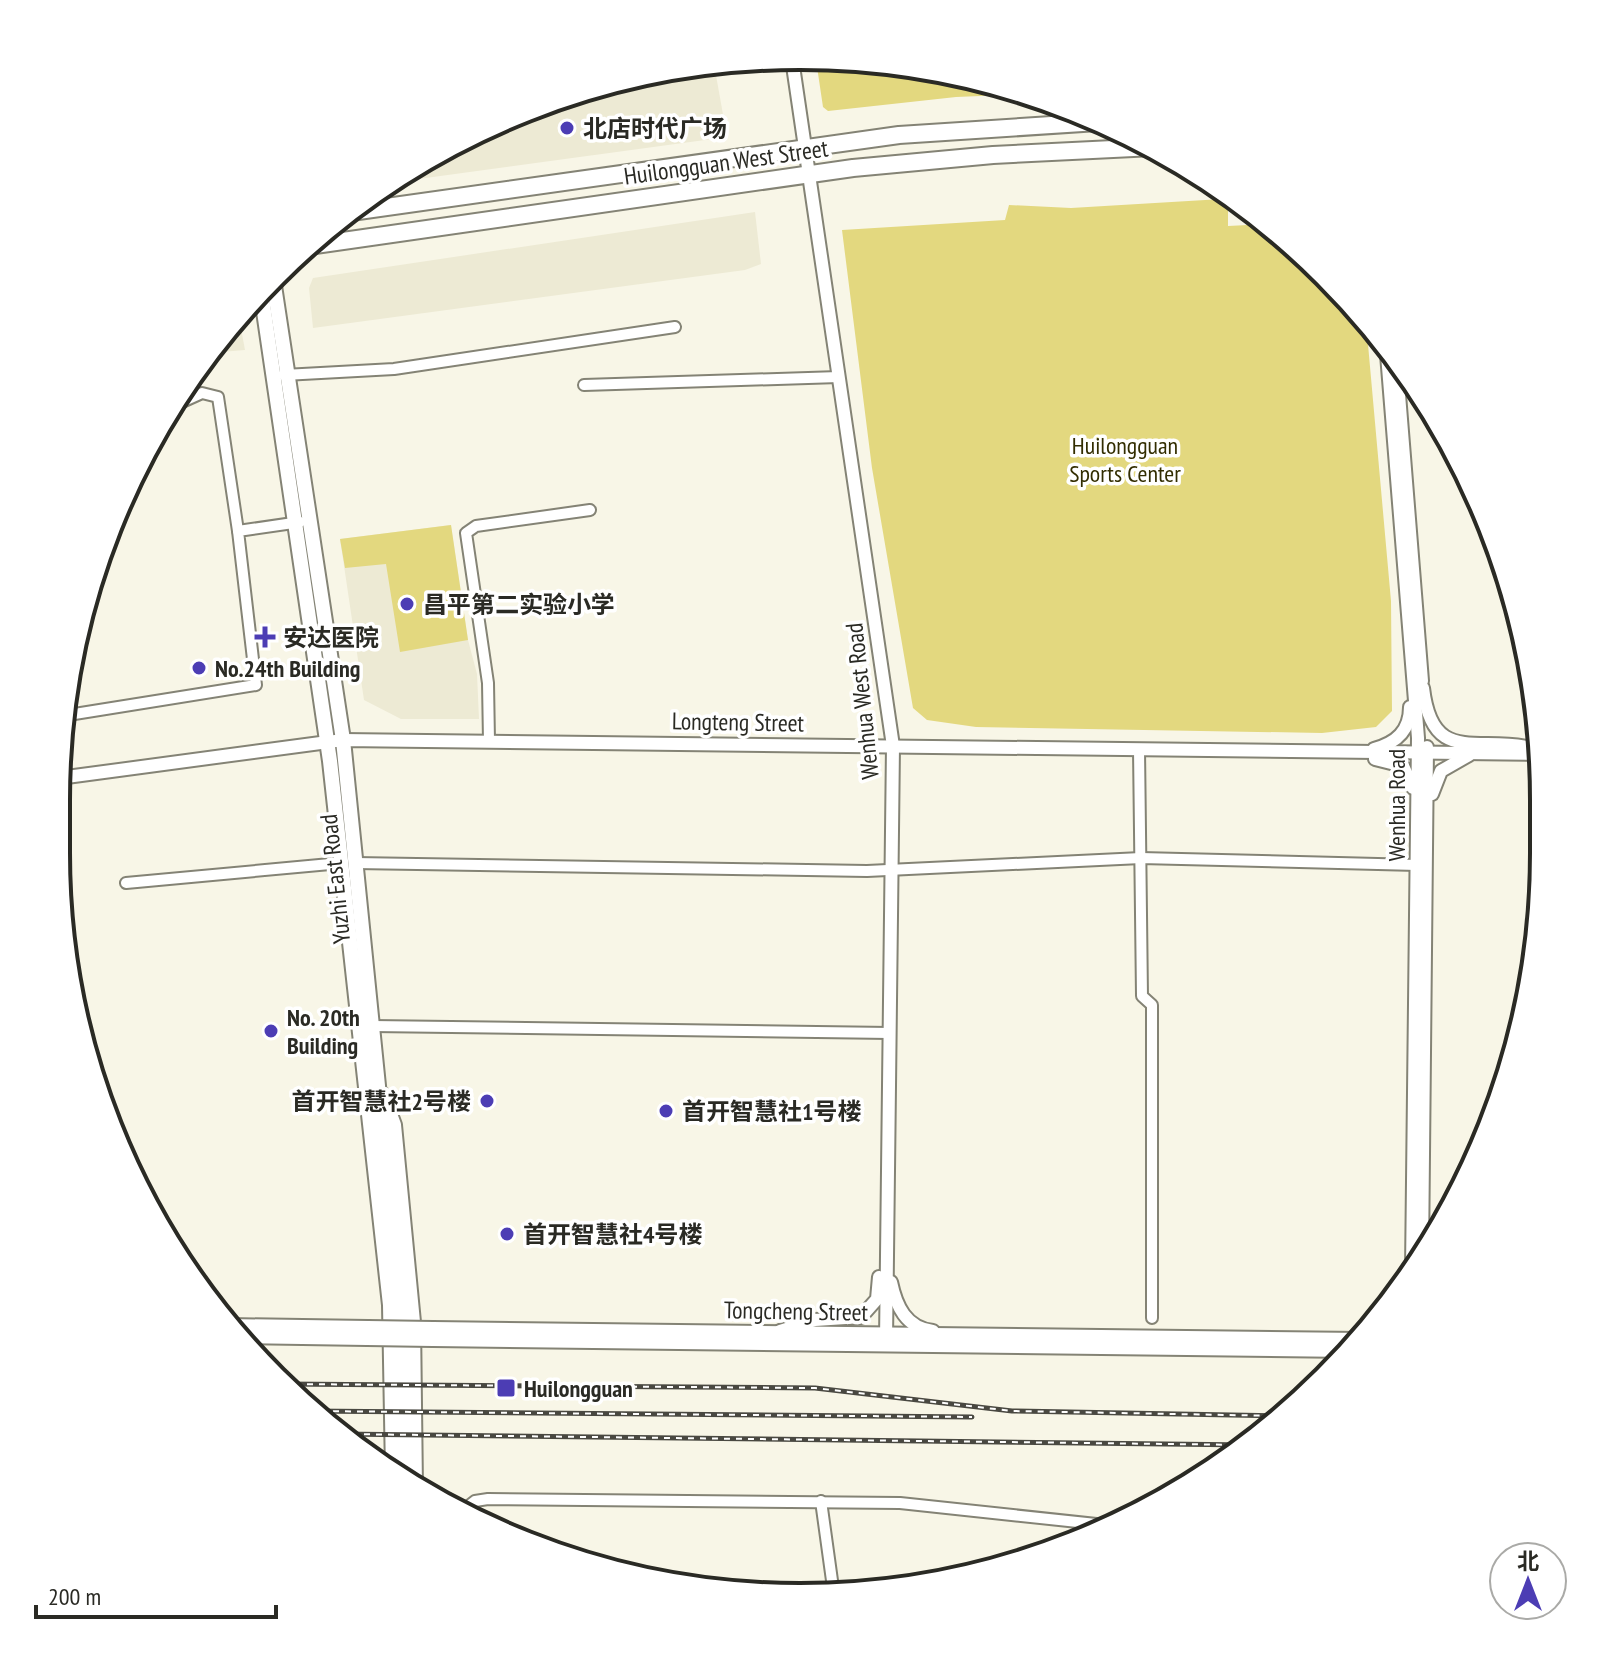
<svg xmlns="http://www.w3.org/2000/svg" width="1600" height="1653" font-family="'PT Sans Narrow','Noto Sans SC',sans-serif">
<style>
.built{fill:#edead4}
.green{fill:#e3d87f}
.lines{fill:none;stroke-linecap:round;stroke-linejoin:round}
.minor-casing{stroke:#848375;stroke-width:14}
.tertiary-casing{stroke:#848375;stroke-width:16}
.secondary-casing{stroke:#848375;stroke-width:18}
.primary-casing{stroke:#848375;stroke-width:20}
.minor{stroke:#fff;stroke-width:10}
.tertiary{stroke:#fff;stroke-width:12}
.secondary{stroke:#fff;stroke-width:14}
.primary{stroke:#fff;stroke-width:16}
.rail-casing{stroke:#494841;stroke-width:5}
.rail{stroke:#fff;stroke-width:2;stroke-dasharray:6;stroke-linecap:butt}
.secondary-bridge-casing{stroke:#848375;stroke-width:18;stroke-linecap:butt}
.secondary-bridge{stroke:#fff;stroke-width:14}
.poi-dot{fill:#4c3db4;stroke:#fff;stroke-width:3}
.labels{text-anchor:middle;dominant-baseline:central;stroke-width:7;stroke-linejoin:round;paint-order:stroke}
.poi-label{font-size:24px;font-weight:bold;fill:#2a2a24;stroke:#fff;text-anchor:start}
.street-label{font-size:24px;fill:#2a2a24;stroke:#fff}
.park-label{font-size:24px;fill:#322d01;stroke:#fff}
.rim{fill:none;stroke:#2a2a24;stroke-width:4}
</style>
<rect width="100%" height="100%" fill="#f8f6e7"/>
<g class="built">
<path d="M 714,64 L 727,137 L 389,183 L 471,133 L 607,81 Z"/>
<path d="M 755,212 L 761,264 L 745,270 L 313,328 L 309,288 L 313,278 Z"/>
<path d="M 238,313 L 245,350 L 209,353 Z"/>
<path d="M 451,525 L 468,640 L 477,674 L 479,719 L 401,719 L 364,700 L 340,539 Z"/>
</g>
<g class="green">
<path d="M 816,60 L 897,62 L 1032,94 L 956,97 L 828,111 L 823,107 Z"/>
<path d="M 1222,199 L 1228,201 L 1228,226 L 1267,224 L 1290,240 L 1366,322 L 1391,601 L 1392,711 L 1376,727 L 1322,733 L 976,727 L 927,720 L 913,708 L 872,468 L 842,230 L 1005,220 L 1009,205 L 1071,208 Z"/>
<path d="M 451,525 L 468,640 L 400,652 L 386,564 L 345,568 L 340,539 Z"/>
</g>
<g class="lines">
<g class="minor-casing">
<g id="minor">
<path d="M 284,375 L 394,369 L 675,327"/>
<path d="M 584,385 L 839,377"/>
<path d="M 171,407 L 202,393 L 218,397 L 238,531"/>
<path d="M 62,716 L 256,685 L 238,531 L 300,522"/>
<path d="M 489,741 L 488,683 L 466,533 L 476,526 L 590,510"/>
<path d="M 1139,749 L 1142,996 L 1152,1005 L 1152,1318"/>
<path d="M 355,863 L 867,871 L 1141,858 L 1417,865"/>
<path d="M 126,883 L 341,863"/>
<path d="M 372,1026 L 890,1033"/>
<path d="M 821,1501 L 834,1595"/>
<path d="M 461,1512 L 475,1501 L 488,1499 L 900,1503 L 1115,1526"/>
</g>
</g>
<g class="tertiary-casing">
<g id="tertiary">
<path d="M 792,59 L 893,746 L 886,1341"/>
<path d="M 1386,342 L 1418,738 L 1412,1270"/>
<path d="M 1396,357 L 1422,681"/>
<path d="M 1423,688 C 1432,763 1473,737 1527,747"/>
<path d="M 1374,749 C 1396,743 1410,731 1410,707"/>
<path d="M 1375,759 L 1403,766 L 1413,788"/>
<path d="M 59,778 L 343,740 L 1542,754"/>
<path d="M 1432,794 L 1441,771 L 1469,755"/>
<path d="M 1422,1256 L 1427,747"/>
<path d="M 891,1282 C 896,1306 906,1328 933,1331"/>
<path d="M 780,1331 L 815,1320 L 861,1317 L 877,1299 L 879,1277"/>
</g>
</g>
<g class="secondary-casing">
<g id="secondary">
<path d="M 273,279 L 343,740 L 400,1303 L 403,1479"/>
<path d="M 261,291 L 330,761 L 390,1305 L 393,1472"/>
<path d="M 383,1095 L 394,1125 L 413,1322 L 415,1488"/>
<path d="M 229,1326 L 368,1328"/>
<path d="M 433,1329 L 1362,1340"/>
<path d="M 238,1336 L 367,1338"/>
<path d="M 433,1339 L 1352,1350"/>
</g>
</g>
<g class="primary-casing">
<g id="primary">
<path d="M 344,213 L 899,135 L 1098,122"/>
<path d="M 308,246 L 853,168 L 993,155 L 1154,147"/>
</g>
</g>
<use href="#minor" class="minor"/>
<use href="#tertiary" class="tertiary"/>
<use href="#secondary" class="secondary"/>
<use href="#primary" class="primary"/>
<g class="rail-casing">
<g id="rail">
<path d="M 283,1384 L 815,1388 L 1012,1411 L 1282,1416"/>
<path d="M 309,1411 L 972,1417"/>
<path d="M 340,1434 L 1251,1445"/>
</g>
</g>
<use href="#rail" class="rail"/>
<g class="secondary-bridge-casing">
<g id="secondary-bridge">
<path d="M 368,1328 L 433,1329"/>
<path d="M 367,1338 L 433,1339"/>
</g>
</g>
<use href="#secondary-bridge" class="secondary-bridge"/>
</g>
<g class="poi-dot">
<circle cx="567" cy="128" r="8"/>
<circle cx="407" cy="604" r="8"/>
<path d="M261 625h8v8h8v8h-8v8h-8v-8h-8v-8h8z"/>
<circle cx="199" cy="668" r="8"/>
<circle cx="271" cy="1031" r="8"/>
<circle cx="487" cy="1101" r="8"/>
<circle cx="666" cy="1111" r="8"/>
<circle cx="507" cy="1234" r="8"/>
<rect x="496" y="1378" width="20" height="20" rx="4"/>
</g>
<g class="labels">
<g class="poi-label">
<text x="583" y="128">北店时代广场</text>
<text x="423" y="604">昌平第二实验小学</text>
<text x="283" y="637">安达医院</text>
<text x="215" y="668">No.24th Building</text>
<text x="287" y="1017">No. 20th<tspan x="287" dy="28">Building</tspan></text>
<text x="471" y="1101" text-anchor="end">首开智慧社2号楼</text>
<text x="682" y="1111">首开智慧社1号楼</text>
<text x="523" y="1234">首开智慧社4号楼</text>
<text x="524" y="1388">Huilongguan</text>
</g>
<g class="street-label">
<text transform="translate(726 162) rotate(-8)">Huilongguan West Street</text>
<text transform="translate(862 701) rotate(-96)">Wenhua West Road</text>
<text transform="translate(738 722) rotate(1)">Longteng Street</text>
<text transform="translate(1396 805) rotate(-90)">Wenhua Road</text>
<text transform="translate(335 879) rotate(-96)">Yuzhi East Road</text>
<text transform="translate(796 1311) rotate(1)">Tongcheng Street</text>
</g>
<g class="park-label">
<text x="1125" y="445">Huilongguan<tspan x="1125" dy="28">Sports Center</tspan></text>
</g>
</g>
<path d="M0 0H1600V1653H0ZM800 70H800A730 730 0 0 1 1530 800V853A730 730 0 0 1 800 1583H800A730 730 0 0 1 70 853V800A730 730 0 0 1 800 70Z" fill="#fff" fill-rule="evenodd"/>
<path class="rim" d="M800 70H800A730 730 0 0 1 1530 800V853A730 730 0 0 1 800 1583H800A730 730 0 0 1 70 853V800A730 730 0 0 1 800 70Z"/>
<g transform="translate(1528 1581)"><circle r="38" fill="#ffffff" stroke="#aaaaa7" stroke-width="2"/>
<path d="M0-6L14 30L0 20L-14 30Z" fill="#4c3db4"/>
<text y="-12" font-size="22" font-weight="bold" text-anchor="middle" fill="#2a2a24">北</text>
</g>
<path d="M36 1605v12h240v-12" fill="none" stroke="#2a2a24" stroke-width="4"/>
<text x="48" y="1605" font-size="24" fill="#2a2a24" stroke="#ffffff" stroke-width="6" paint-order="stroke">200 m</text>
</svg>
